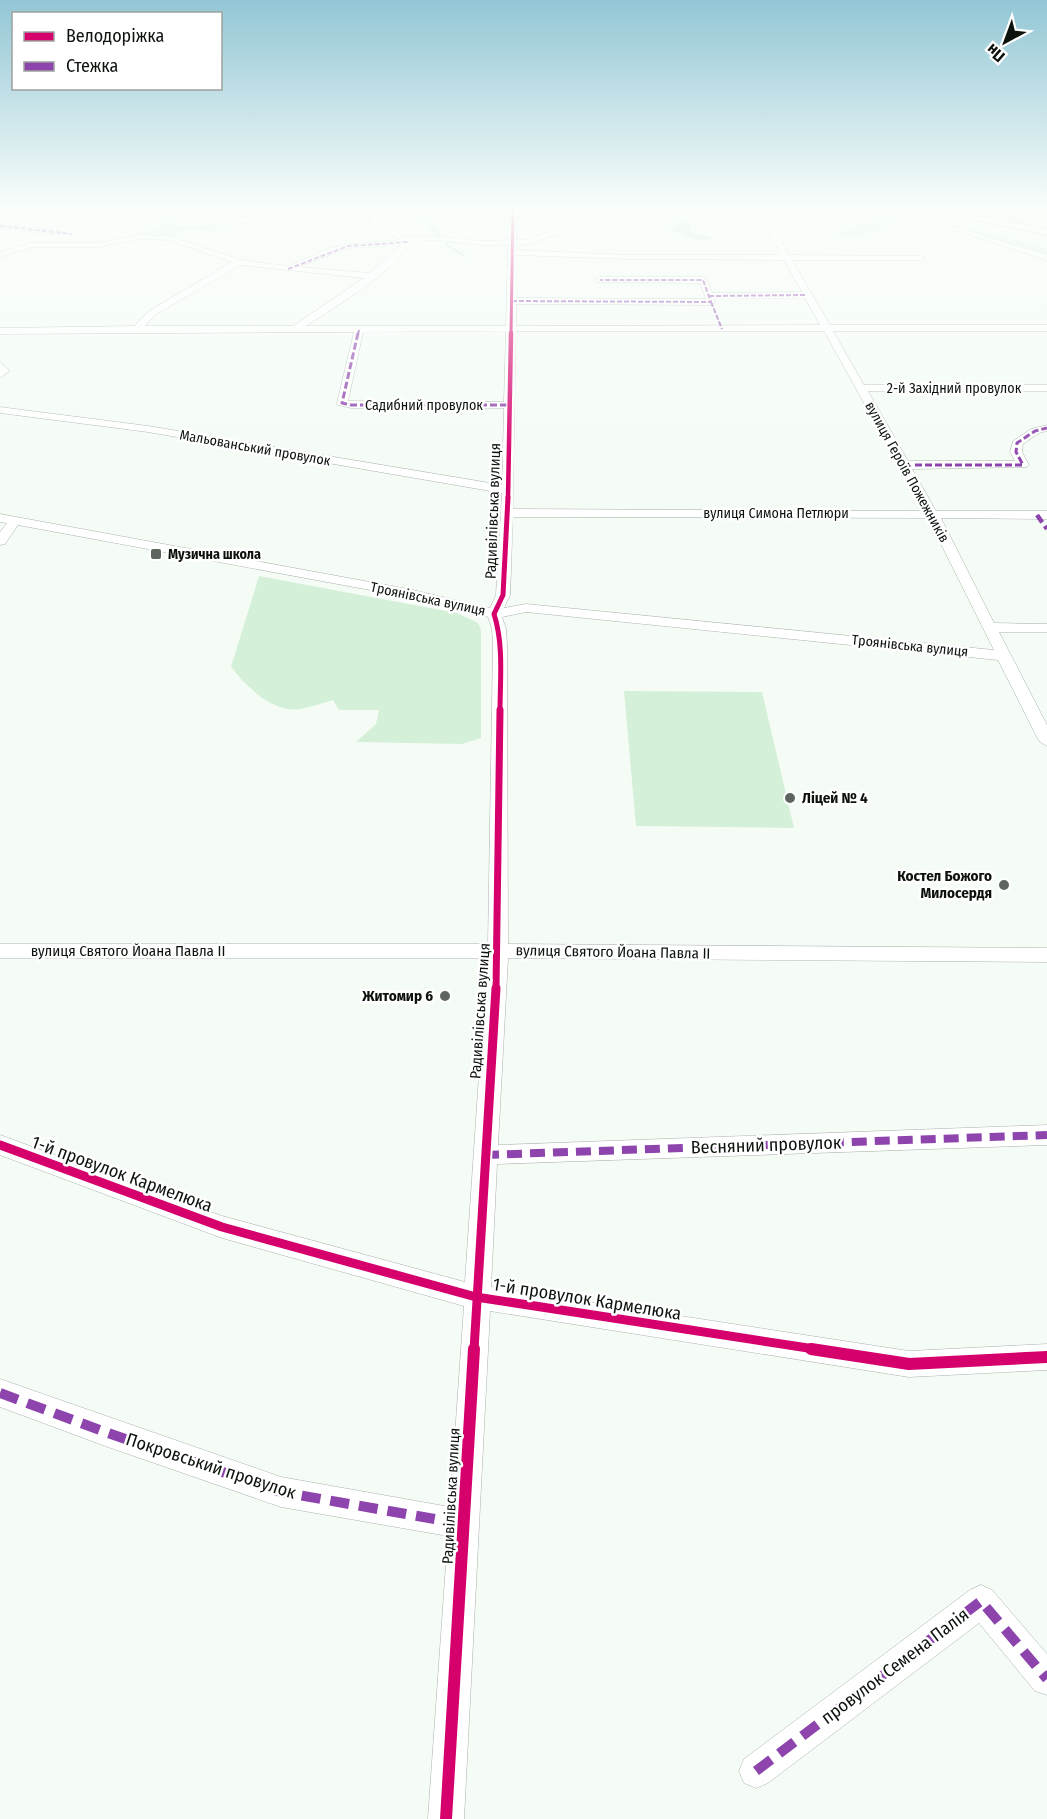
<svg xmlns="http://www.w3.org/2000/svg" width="1047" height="1819" font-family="'Fira Sans Condensed',sans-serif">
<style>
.green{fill:#d5f0d8}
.water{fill:#b2e0b9}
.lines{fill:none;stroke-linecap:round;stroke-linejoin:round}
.stream{stroke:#b2e0b9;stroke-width:2}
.minor-casing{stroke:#abb2ac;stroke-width:1}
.major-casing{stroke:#abb2ac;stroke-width:2}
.minor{fill:#fefffe;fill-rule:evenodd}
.major{fill:#fefffe;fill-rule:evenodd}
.quiet-far4{stroke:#8e44ad;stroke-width:2;stroke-dasharray:5 2;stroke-linecap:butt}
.quiet-far3{stroke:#8e44ad;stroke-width:3;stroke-dasharray:7 3;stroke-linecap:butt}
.quiet-far2{stroke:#8e44ad;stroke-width:4.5;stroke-dasharray:9 4.5;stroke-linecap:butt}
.quiet-far1{stroke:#8e44ad;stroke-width:8;stroke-dasharray:15 8;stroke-linecap:butt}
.quiet{stroke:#8e44ad;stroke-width:10;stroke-dasharray:19 10;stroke-linecap:butt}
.cycleway-far5-casing{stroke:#fff;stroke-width:4.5}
.cycleway-far4-casing{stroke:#fff;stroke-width:7}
.cycleway-far3-casing{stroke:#fff;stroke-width:8}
.cycleway-far2-casing{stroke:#fff;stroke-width:10}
.cycleway-far1-casing{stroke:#fff;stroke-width:13}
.cycleway-casing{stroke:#fff;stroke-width:16}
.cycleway-far5{stroke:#d6006c;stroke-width:3}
.cycleway-far4{stroke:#d6006c;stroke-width:4.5}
.cycleway-far3{stroke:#d6006c;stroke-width:5}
.cycleway-far2{stroke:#d6006c;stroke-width:7}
.cycleway-far1{stroke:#d6006c;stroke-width:9}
.cycleway{stroke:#d6006c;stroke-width:12}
.poi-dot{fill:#5e655f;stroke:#fff;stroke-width:2}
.labels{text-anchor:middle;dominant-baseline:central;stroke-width:5;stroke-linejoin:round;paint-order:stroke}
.far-street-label{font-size:14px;fill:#0c130d;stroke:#fff}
.far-poi-label{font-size:14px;font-weight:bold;fill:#0c130d;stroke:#fff;text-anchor:start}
.street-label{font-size:15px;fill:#0c130d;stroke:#fff}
.poi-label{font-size:15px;font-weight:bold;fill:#0c130d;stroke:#fff;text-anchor:end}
.near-street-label{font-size:18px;fill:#0c130d;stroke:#fff}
</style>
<rect width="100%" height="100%" fill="#f5fcf6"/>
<g class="green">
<path d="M 138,207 L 215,207 L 215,210 L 211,213 L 245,215 L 265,213 L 267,210 L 265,207 L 291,207 L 286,213 L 209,231 L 188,229 L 169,238 L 138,237 L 142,233 L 165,226 L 156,223 L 160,216 L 139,211 Z"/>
<path d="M 977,207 L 991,207 L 1002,220 L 993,207 L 1035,213 L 1015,222 L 1029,226 L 965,213 Z"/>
<path d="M 882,217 L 902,221 L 856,238 L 836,234 Z"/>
<path d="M 951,224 L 964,227 L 961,228 L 981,230 L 978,232 L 995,235 L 998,233 L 1009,235 L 1005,237 L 1047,248 L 1047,256 L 957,228 Z"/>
<path d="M 259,576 L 457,613 L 478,623 L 481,630 L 481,738 L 462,744 L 356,742 L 376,724 L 379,710 L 339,710 L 333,700 C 322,703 311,707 301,709 C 272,713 247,687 231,667 Z"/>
<path d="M 624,691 L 762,692 L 794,828 L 636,826 Z"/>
</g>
<g class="water">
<path d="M 215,207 L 265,207 L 267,210 L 261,213 L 218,215 L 211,213 L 215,210 Z"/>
<path d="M 676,222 L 688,222 L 692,227 L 688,231 L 713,238 C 696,245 686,233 669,231 L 675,227 Z"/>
</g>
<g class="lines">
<path class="stream" d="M 431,207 L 423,211 L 423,218 L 441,237 L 449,241 L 446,245 L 465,256"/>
<g class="minor-casing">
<g id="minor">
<path d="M 286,207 L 294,207 C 272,226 217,225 188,227 L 177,227 L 173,225 L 177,223 L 256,216 Z"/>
<path d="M 374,207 L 381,207 L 376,219 L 405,237 L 437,236 L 483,241 L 508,240 L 509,207 L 517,207 L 516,240 L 525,240 L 627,207 L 639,207 L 529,244 L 516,245 L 516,250 L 628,255 L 781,255 L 755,207 L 762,207 L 789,255 L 922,256 L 926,258 L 922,260 L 792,260 L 830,325 L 1047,325 L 1047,331 L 833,331 L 864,385 L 1047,385 L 1047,391 L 868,391 L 908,461 L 1015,461 L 1010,452 L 1013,441 L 1031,429 L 1047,425 L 1047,431 L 1039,433 L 1023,444 L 1022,452 L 1029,465 L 1027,467 L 912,469 L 936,511 L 1047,511 L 1047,519 L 941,518 L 994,623 L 1047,624 L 1047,632 L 999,632 L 1047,725 L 1047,746 L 1039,741 L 998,660 L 526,612 L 502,617 L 506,629 L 507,645 L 508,944 L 1047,948 L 1047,962 L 508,958 L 498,1145 L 1047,1125 L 1047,1145 L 497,1164 L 491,1287 L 909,1351 L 1047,1344 L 1047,1370 L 909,1377 L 490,1311 L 464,1819 L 428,1819 L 448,1536 L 281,1507 L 108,1447 L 0,1407 L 0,1379 L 281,1477 L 450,1507 L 464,1306 L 222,1238 L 0,1155 L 0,1135 L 222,1216 L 465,1282 L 487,958 L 0,958 L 0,944 L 488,944 L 493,645 L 492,629 L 488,617 L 464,609 L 408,597 L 18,525 L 5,544 L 0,545 L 0,532 L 7,523 L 0,522 L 0,514 L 408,589 L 490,608 L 496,595 L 502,493 L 148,432 L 0,413 L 0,407 L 148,426 L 502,485 L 504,408 L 351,408 L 338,405 L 337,403 L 354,332 L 0,334 L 0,328 L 134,326 L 149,311 L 232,262 L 168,240 L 138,239 L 99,247 L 32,247 L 0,257 L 0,252 L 31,243 L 99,243 L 138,235 L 169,236 L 241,260 L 288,266 L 330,248 L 348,244 L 400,240 L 369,222 ZM 437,240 L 483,245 L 508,245 L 506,326 L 306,326 C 333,308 399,269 411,241 ZM 401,245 L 370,273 L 299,267 L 348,248 ZM 516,255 L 628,259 L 784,260 L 802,292 L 712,293 L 707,280 L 703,277 L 600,277 L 597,278 L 597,282 L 700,283 L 706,299 L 516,298 ZM 240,265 L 364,278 L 293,326 L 145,326 L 155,315 ZM 805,298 L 820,325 L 516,326 L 516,304 L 711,305 L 715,302 L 714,299 ZM 506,331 L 504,402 L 348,401 L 363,332 ZM 516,331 L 824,331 L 924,511 L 513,509 ZM 513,517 L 928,518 L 994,650 L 526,604 L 504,608 L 510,595 Z"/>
<path d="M 962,214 L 969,216 L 952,226 L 1047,255 L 1047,260 L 941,226 Z"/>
<path d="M 1047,220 L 1047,225 L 1032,230 L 1028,228 Z"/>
<path d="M 0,224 L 60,231 L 64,233 L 60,235 L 0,228 Z"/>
<path d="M 0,362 L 10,371 L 0,378 Z"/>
<path d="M 981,1585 L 992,1590 L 1047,1654 L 1047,1695 L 1035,1691 L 979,1623 L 768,1783 L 756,1788 L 744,1783 L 739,1771 L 744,1759 L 970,1590 Z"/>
</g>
</g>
<g class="major-casing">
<path id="major" d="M 917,207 L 937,207 L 1047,229 L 1047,235 Z"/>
</g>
<use href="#minor" class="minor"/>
<use href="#major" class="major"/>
<g class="quiet-far4">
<path d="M 0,226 L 72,234"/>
<path d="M 288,269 L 348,246 L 408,242"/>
<path d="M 709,296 L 806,295"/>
<path d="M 512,301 L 711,302 L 703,280 L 600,280"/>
<path d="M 711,302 L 722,329"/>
<path d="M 358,334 L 359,330"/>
</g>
<g class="quiet-far3">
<path d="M 358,333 L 342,403 L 351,405 L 510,405"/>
<path d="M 905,465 L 1023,465 L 1016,452 L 1017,443 L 1035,431 L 1047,428"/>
</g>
<path class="quiet-far2" d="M 1037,515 L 1047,529"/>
<path class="quiet-far1" d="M 484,1155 L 1047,1135"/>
<g class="quiet">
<path d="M 0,1393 L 108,1433 L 281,1492 L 463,1524"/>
<path d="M 756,1771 L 981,1601 L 1047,1679"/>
</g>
<g class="cycleway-far5-casing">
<path id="cycleway-far5" d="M 511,334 L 513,207"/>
</g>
<g class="cycleway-far4-casing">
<path id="cycleway-far4" d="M 508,498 L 511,333"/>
</g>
<g class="cycleway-far3-casing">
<path id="cycleway-far3" d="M 500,712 C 500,680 504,645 494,614 L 503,595 L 508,497"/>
</g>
<g class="cycleway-far2-casing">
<path id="cycleway-far2" d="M 496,989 L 500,710"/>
</g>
<g class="cycleway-far1-casing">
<g id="cycleway-far1">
<path d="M 0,1145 L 222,1227 L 476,1297 L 821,1350"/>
<path d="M 474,1350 L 496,988"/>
</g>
</g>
<g class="cycleway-casing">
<g id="cycleway">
<path d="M 811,1349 L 909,1364 L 1047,1357"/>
<path d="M 446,1819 L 474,1349"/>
</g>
</g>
<use href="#cycleway-far5" class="cycleway-far5"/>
<use href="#cycleway-far4" class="cycleway-far4"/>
<use href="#cycleway-far3" class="cycleway-far3"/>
<use href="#cycleway-far2" class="cycleway-far2"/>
<use href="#cycleway-far1" class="cycleway-far1"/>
<use href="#cycleway" class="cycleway"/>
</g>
<linearGradient id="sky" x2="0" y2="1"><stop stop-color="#92c6d5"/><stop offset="0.45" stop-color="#fafefb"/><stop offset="1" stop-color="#fafefb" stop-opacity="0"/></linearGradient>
<rect width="1047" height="462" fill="url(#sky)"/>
<g class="poi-dot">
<rect x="150" y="548" width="12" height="12" rx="3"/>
<circle cx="790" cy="798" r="6"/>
<circle cx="1004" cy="885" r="6"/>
<circle cx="445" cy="996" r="6"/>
</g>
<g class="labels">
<g class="far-street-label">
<text x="954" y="388">2-й Західний провулок</text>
<text x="424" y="405">Садибний провулок</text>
<text transform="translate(255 448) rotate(10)">Мальованський провулок</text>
<text transform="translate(907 472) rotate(61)">вулиця Героїв Пожежників</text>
<text x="776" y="513">вулиця Симона Петлюри</text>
<text transform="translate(428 599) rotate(12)">Троянівська вулиця</text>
<text transform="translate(910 646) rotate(6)">Троянівська вулиця</text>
</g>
<g class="far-poi-label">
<text x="168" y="554">Музична школа</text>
</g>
<g class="street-label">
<text transform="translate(493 511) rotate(-88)">Радивілівська вулиця</text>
<text x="128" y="951">вулиця Святого Йоана Павла II</text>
<text transform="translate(613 952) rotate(1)">вулиця Святого Йоана Павла II</text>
<text transform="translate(480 1011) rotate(-86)">Радивілівська вулиця</text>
<text transform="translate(451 1496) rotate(-87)">Радивілівська вулиця</text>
</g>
<g class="poi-label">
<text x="802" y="798" text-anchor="start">Ліцей № 4</text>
<text x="992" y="876">Костел Божого<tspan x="992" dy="17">Милосердя</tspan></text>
<text x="433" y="996">Житомир 6</text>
</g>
<g class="near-street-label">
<text transform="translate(766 1145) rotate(-2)">Весняний провулок</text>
<text transform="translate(122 1174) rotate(20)">1-й провулок Кармелюка</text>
<text transform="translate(587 1299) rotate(9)">1-й провулок Кармелюка</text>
<text transform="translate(211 1466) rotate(18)">Покровський провулок</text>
<text transform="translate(895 1666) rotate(-37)">провулок Семена Палія</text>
</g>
</g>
<rect x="12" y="12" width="210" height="78" fill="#ffffff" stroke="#9ea19e" stroke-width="1.5"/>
<rect x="24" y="32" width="30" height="9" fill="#d6006c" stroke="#9ea19e" stroke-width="1.5"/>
<text x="66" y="42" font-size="18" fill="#0c130d">Велодоріжка</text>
<rect x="24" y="62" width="30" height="9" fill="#8e44ad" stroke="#9ea19e" stroke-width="1.5"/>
<text x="66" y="72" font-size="18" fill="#0c130d">Стежка</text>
<g transform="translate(1005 42) rotate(221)" stroke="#ffffff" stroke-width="4.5" paint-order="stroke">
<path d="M0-4.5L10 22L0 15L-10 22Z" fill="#0c130d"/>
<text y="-9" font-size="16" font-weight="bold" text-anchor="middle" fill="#0c130d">Пн</text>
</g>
</svg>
